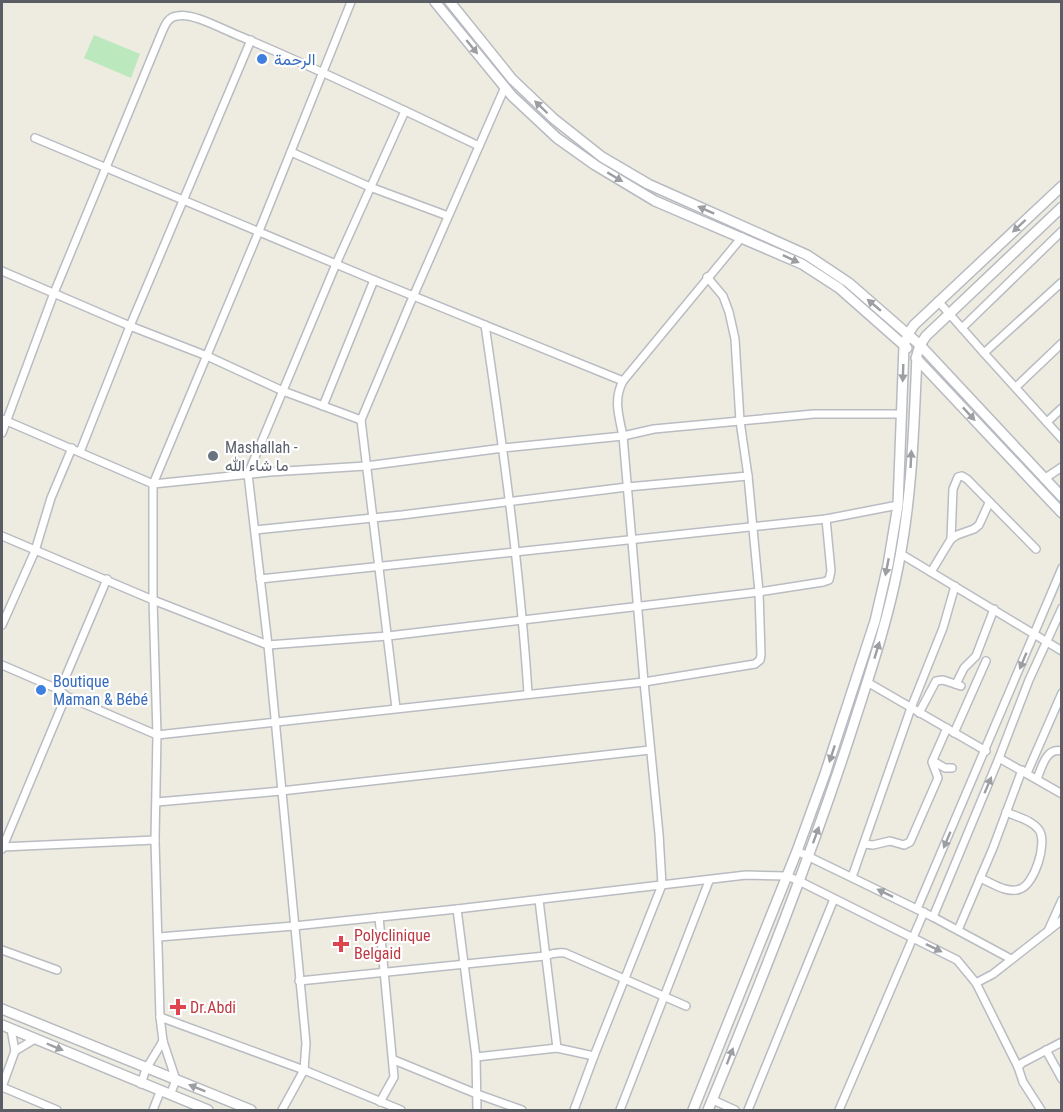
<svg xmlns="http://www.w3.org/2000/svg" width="1063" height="1112" font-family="'Roboto Condensed',Vazirmatn,sans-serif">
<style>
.green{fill:#bbe8bd}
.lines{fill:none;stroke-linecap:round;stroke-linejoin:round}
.street-casing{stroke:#b9bcc2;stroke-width:10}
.secondary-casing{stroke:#b7bbc1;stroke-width:12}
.street{stroke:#fff;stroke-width:7}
.secondary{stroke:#fff;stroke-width:9}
.oneway{fill:#9c9ea2}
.shop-dot{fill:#3f7fe0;stroke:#fff;stroke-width:2}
.worship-dot{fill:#6b7280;stroke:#fff;stroke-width:2}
.health-dot{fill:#e0444e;stroke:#fff;stroke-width:2}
.labels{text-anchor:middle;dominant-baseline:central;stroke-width:4.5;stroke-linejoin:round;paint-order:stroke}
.shop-label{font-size:16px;fill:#366cbe;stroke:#fff;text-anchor:start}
.worship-label{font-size:16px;fill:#5b616d;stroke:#fff;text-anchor:start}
.health-label{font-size:16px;fill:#be3a42;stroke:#fff;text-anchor:start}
</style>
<rect width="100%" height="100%" fill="#eeece1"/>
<path class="green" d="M 94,35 L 140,54 L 131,78 L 84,58 Z"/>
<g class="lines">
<g class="street-casing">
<g id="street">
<path d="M 35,138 L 374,280 L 623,381"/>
<path d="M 291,152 L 370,187 L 448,216"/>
<path d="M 2,271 L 130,326 L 207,356 L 283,391 L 361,420"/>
<path d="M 1062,282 L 984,353 L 1062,439"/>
<path d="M 938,301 L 984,353"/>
<path d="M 485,325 C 503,447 520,570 528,693"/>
<path d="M 962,328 L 1062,231"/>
<path d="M 1016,387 L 1062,343"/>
<path d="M 323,406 L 374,280"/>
<path d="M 2,419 L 153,484 L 270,472 L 366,466 L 503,448 L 623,436 L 654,429 L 814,414 L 901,414"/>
<path d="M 1047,422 L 1062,408"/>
<path d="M 2,433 L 54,293 L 162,32 C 165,25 168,17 177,16 C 192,12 222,29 237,35 C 319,69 399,108 479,146"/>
<path d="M 80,452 L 130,326 L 251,40"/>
<path d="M 1044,479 L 1062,467"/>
<path d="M 255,530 L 402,515 L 627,487 L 748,476"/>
<path d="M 2,536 L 153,600 L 268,645 L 388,636 L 759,592 L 823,582 L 829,580 L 831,571 L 826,519"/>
<path d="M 951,539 L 953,489 L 958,477 L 962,476 L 967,479 L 1036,549"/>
<path d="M 901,554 L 1062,651"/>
<path d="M 931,572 L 951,539 L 957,535 L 974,529 L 979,525 L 989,503"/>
<path d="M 260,579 L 826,519 L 898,505"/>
<path d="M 2,625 L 35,551 L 51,498 L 72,448"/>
<path d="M 2,665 L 60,690 L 66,696 L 157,735 L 644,682 L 755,664 L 760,660 L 761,655 L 759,592 L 748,476 L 740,421 L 735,339 L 729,312 L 723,296 L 707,277"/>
<path d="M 867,682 L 986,751"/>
<path d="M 956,684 L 964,668 L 976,656 L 994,609"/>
<path d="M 60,690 L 107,579"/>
<path d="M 396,708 L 361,420 L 409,306 L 505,87"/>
<path d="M 919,713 L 936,681 L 943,680 L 961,686"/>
<path d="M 954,733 L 986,661"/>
<path d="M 999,758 L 1062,794"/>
<path d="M 933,761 L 945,768 L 952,768"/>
<path d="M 1027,773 L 1062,693"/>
<path d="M 1037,779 C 1042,767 1046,747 1062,751"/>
<path d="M 157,802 L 281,791 L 650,750"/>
<path d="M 864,844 L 873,845 L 890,841 L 904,845 L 910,842 L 938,778 L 932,762 L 947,728"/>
<path d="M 2,847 L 155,840"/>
<path d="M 2,849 L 66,696"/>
<path d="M 797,851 L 933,917 L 1011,959"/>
<path d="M 852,877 L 911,708 L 943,628 L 955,586"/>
<path d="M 980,878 C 992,883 1007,894 1020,889 C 1034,885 1048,843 1039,830 C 1032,820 1017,817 1006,812"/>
<path d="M 539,900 L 557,1048"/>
<path d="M 457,909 L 476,1057 L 477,1110"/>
<path d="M 917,909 L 1062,568"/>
<path d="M 379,917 L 394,1077 L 380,1102"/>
<path d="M 933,917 L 999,758 L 1029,680 L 1062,608"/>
<path d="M 958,930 L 993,848 L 1022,770"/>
<path d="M 1048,931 L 1062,900"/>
<path d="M 159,937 L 294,926 L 457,909 L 746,875 L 787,876 L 799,881 L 957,960 L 976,983 L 1018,1067"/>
<path d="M 2,950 L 57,970"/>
<path d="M 299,981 L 545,956 C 552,953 557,952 565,953 L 686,1006"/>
<path d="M 976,983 L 993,974 L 1062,920"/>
<path d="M 160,1017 L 304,1070 L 401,1110"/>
<path d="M 11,1029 L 15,1051 L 35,1039"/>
<path d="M 1046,1050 L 1062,1079"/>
<path d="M 476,1057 L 557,1048 L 594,1056"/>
<path d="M 394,1060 L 477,1094 L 522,1110"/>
<path d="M 141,1084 L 146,1069 L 163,1041"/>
<path d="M 2,1087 L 57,1110"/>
<path d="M 2,1087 L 15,1051"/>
<path d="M 170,1095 L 176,1080 L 163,1041 L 160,1017 L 155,840 L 157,735 L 153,600 L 153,484 L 259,231 L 351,2"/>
<path d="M 713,1100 L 735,1110"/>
<path d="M 153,1110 L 160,1092"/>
<path d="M 282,1110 L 304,1070 L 306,1043 L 268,645 L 248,474 L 336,264 L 405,111"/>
<path d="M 574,1110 L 594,1056 L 662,885 L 659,834 L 644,682 L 623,436 C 619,416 613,400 623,381 L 742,237"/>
<path d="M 620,1110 L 709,881"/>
<path d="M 748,1110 L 834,899"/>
<path d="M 839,1110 L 924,912"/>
<path d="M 1041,1110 L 1023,1082 L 1018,1067 L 1022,1063 L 1062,1042"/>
</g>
</g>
<g class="secondary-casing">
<g id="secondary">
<path d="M 435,2 L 512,96 L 557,138 L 595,165 L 655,201 L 802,264 L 839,288 L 907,348"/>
<path d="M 450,2 L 512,79 L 554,119 L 602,157 L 648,184 L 807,255 L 849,283 L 920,345 L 1062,497"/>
<path d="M 916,358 L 1062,513"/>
<path d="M 2,1009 L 251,1110"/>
<path d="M 2,1025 L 208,1110"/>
<path d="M 693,1110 L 797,851 L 825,774 L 875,621 L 888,565 L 898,505 L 904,346 L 908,334 L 914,325 L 1062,186"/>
<path d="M 708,1110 C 761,982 813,852 855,720 C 871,670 888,619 898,567 C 912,498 914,426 917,355 L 920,345 L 926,336 L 1062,207"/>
</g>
</g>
<use href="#street" class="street"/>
<use href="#secondary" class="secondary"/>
</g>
<defs><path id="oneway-solid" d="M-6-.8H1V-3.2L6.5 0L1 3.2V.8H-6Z" transform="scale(1.5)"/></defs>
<g class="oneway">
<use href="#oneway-solid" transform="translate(472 47) rotate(51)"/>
<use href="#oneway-solid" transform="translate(541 107) rotate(-136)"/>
<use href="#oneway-solid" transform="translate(615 177) rotate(31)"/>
<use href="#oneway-solid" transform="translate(706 210) rotate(-156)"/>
<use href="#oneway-solid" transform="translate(1019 226) rotate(137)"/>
<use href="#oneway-solid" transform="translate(791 259) rotate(25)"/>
<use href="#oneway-solid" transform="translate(874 305) rotate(-140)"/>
<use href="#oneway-solid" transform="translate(903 373) rotate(92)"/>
<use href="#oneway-solid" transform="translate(969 414) rotate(47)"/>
<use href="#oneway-solid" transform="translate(911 459) rotate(-87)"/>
<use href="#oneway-solid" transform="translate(887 567) rotate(101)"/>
<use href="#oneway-solid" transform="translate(877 650) rotate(-73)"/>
<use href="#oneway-solid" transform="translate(1023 661) rotate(113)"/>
<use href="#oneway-solid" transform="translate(832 754) rotate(108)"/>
<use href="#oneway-solid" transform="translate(988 785) rotate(-67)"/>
<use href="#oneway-solid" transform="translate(816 835) rotate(-70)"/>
<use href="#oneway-solid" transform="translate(947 840) rotate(113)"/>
<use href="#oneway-solid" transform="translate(885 893) rotate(-154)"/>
<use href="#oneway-solid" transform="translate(934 948) rotate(26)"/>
<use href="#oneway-solid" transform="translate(55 1047) rotate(23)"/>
<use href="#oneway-solid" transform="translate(730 1056) rotate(-69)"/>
<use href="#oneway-solid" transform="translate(197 1088) rotate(-158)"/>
</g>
<g class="shop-dot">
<circle cx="262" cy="59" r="6"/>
<circle cx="41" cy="690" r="6"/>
</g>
<circle class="worship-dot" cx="213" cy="456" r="6"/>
<g class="health-dot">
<path d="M338 935h6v6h6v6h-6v6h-6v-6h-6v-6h6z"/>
<path d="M175 998h6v6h6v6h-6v6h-6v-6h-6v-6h6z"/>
</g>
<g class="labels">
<g class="shop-label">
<text x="274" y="59">الرحمة</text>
<text x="53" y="681">Boutique<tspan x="53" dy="18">Maman &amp; Bébé</tspan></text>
</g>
<g class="worship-label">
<text x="225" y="447">Mashallah -<tspan x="225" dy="18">ما شاء الله</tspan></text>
</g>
<g class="health-label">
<text x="354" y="935">Polyclinique<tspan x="354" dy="18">Belgaid</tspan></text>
<text x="190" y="1007">Dr.Abdi</text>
</g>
</g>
<rect width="1063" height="1112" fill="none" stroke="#5a5e64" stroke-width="6"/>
</svg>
